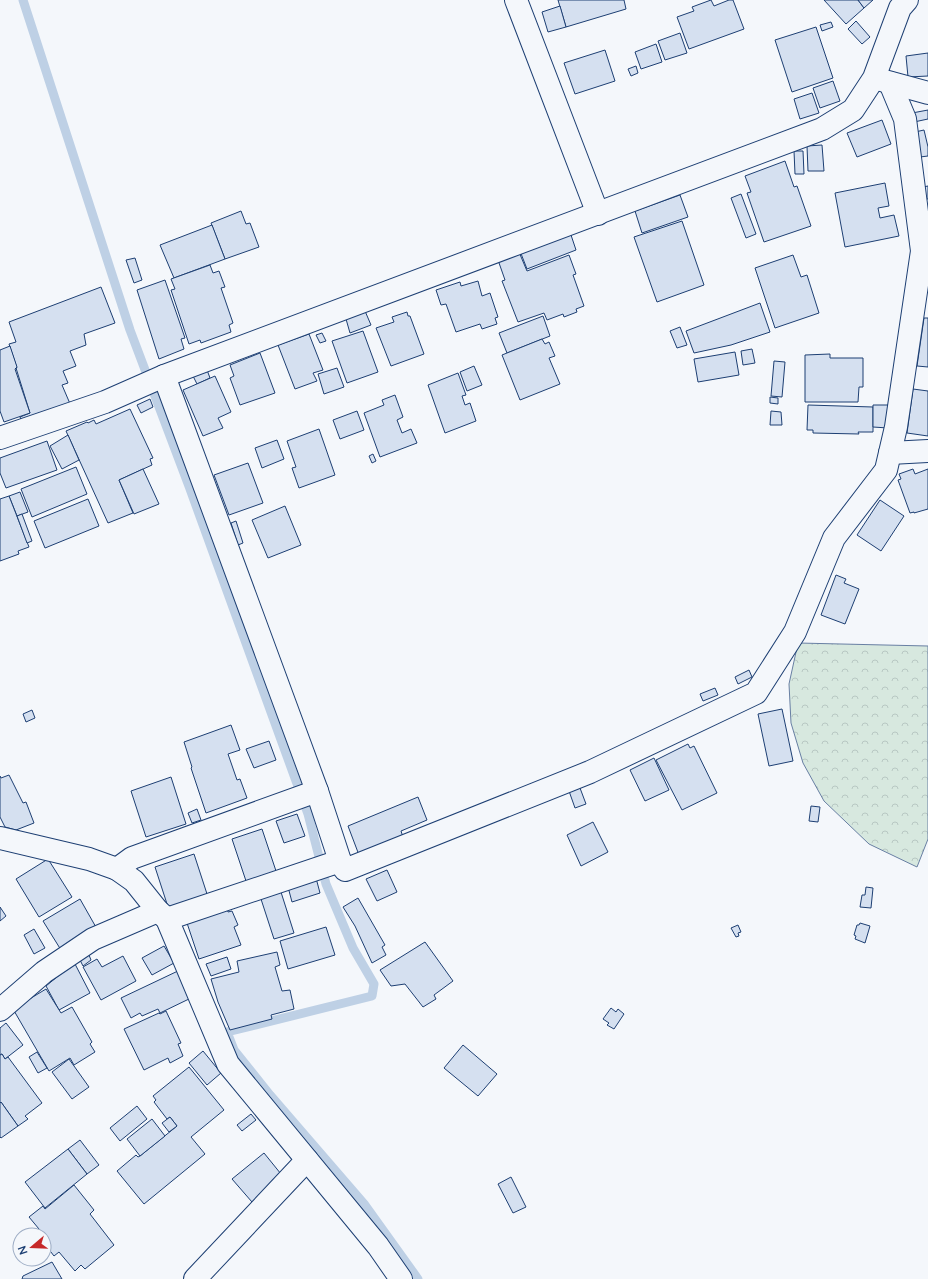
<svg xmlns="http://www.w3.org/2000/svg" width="928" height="1279" font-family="Lato,sans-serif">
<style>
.forest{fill:url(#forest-crowns);stroke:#687fa3}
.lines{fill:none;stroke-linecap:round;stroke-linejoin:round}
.stream{stroke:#bed0e5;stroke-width:9}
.building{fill:#d5e0f0;stroke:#1d3f73}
.minor-casing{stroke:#1d3f73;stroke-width:24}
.minor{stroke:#f4f7fb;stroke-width:22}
</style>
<defs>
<pattern id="forest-crowns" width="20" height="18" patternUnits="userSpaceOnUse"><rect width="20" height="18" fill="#d7e8df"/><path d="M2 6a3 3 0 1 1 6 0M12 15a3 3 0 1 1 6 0" fill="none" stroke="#b8c8c3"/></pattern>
</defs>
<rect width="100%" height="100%" fill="#f4f7fb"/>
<path class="forest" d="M 798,643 L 928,646 L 928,839 L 917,867 L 869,844 L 824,801 L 803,763 L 791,723 L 789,684 Z"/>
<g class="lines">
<path class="stream" d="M 23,0 L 130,330 L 190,489 L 308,814 L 326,884 L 353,948 L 374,984 L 372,996 L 227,1032 L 234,1050 L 270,1095 L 365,1205 L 418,1279"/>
</g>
<g class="building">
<path d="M 558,0 L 624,0 L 626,9 L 566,27 Z"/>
<path d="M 711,0 L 714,6 L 729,0 L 733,0 L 744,29 L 689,49 L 677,17 L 694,11 L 692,7 Z"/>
<path d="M 824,0 L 858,0 L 864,8 L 846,24 Z"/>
<path d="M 858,0 L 873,0 L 864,8 Z"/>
<path d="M 560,6 L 566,27 L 548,32 L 542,12 Z"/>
<path d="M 856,21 L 870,37 L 862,44 L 848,29 Z"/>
<path d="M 831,22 L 833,27 L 822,31 L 820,25 Z"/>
<path d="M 816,27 L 833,78 L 792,92 L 775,40 Z"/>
<path d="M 680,33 L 687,53 L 665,60 L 658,41 Z"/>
<path d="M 656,44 L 662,62 L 641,69 L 635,52 Z"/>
<path d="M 605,50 L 615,81 L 575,94 L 564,63 Z"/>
<path d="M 928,53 L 928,76 L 908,77 L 906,56 Z"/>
<path d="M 636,66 L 638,73 L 631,76 L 628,69 Z"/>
<path d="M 833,81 L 840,101 L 820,108 L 813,88 Z"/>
<path d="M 812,93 L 819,113 L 800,119 L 794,99 Z"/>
<path d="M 928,110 L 928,119 L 914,122 L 912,113 Z"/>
<path d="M 882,120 L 891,144 L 857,157 L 847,133 Z"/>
<path d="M 924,130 L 928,147 L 928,156 L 920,157 L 915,132 Z"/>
<path d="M 822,145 L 824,171 L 808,171 L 807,146 Z"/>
<path d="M 794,151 L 803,151 L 804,174 L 795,174 Z"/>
<path d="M 785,161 L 794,187 L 797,186 L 811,226 L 764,242 L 747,193 L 751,192 L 745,176 Z"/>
<path d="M 885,183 L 889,206 L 878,208 L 880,218 L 894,215 L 899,236 L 845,247 L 835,193 Z"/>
<path d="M 928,186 L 928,199 L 925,199 L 923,187 Z"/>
<path d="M 741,194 L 756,234 L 746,238 L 731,198 Z"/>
<path d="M 680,195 L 688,217 L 642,233 L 635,211 Z"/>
<path d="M 241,211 L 246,224 L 250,223 L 259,247 L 225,259 L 211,223 Z"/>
<path d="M 682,221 L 704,285 L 657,302 L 634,237 Z"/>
<path d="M 212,225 L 225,259 L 174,278 L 160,245 Z"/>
<path d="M 570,232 L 576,250 L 527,269 L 520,251 Z"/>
<path d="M 519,252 L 527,271 L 569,255 L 576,274 L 573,275 L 584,306 L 576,309 L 577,312 L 564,317 L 563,314 L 547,320 L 544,313 L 518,322 L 502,281 L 505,280 L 498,260 Z"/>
<path d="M 793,255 L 801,277 L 807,275 L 819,313 L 775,328 L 755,268 Z"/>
<path d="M 135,258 L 142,280 L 134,283 L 126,260 Z"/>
<path d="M 210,265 L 213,273 L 219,271 L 225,287 L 221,288 L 233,323 L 229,325 L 231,332 L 201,343 L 200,340 L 189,344 L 171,290 L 175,289 L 171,279 Z"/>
<path d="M 165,280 L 185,338 L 181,339 L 184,349 L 159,359 L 137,290 Z"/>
<path d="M 478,281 L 482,296 L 490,293 L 498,317 L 495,318 L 497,324 L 482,329 L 480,324 L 456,332 L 446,304 L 441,305 L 436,290 L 460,282 L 461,286 Z"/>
<path d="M 101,287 L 115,323 L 84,334 L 86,345 L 70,351 L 76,366 L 63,371 L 68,383 L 62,385 L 71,406 L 22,422 L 20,417 L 30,413 L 16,368 L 17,368 L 9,344 L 16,342 L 9,322 Z"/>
<path d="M 760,303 L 770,332 L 731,345 L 694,353 L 686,331 Z"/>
<path d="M 365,311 L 371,325 L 350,333 L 346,319 Z"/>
<path d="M 407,312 L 408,316 L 410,316 L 424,354 L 391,366 L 376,328 L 394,322 L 392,317 Z"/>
<path d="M 543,316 L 550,336 L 507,353 L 499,333 Z"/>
<path d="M 924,318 L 928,318 L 928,367 L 917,366 Z"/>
<path d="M 680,327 L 687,345 L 677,348 L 670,331 Z"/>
<path d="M 363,331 L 378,372 L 347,383 L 332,341 Z"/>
<path d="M 322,333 L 326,341 L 320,343 L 316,335 Z"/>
<path d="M 309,334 L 323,370 L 313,373 L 317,381 L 295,389 L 278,345 Z"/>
<path d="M 542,339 L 545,344 L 549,342 L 555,356 L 549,358 L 560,384 L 520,400 L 502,355 Z"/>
<path d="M 10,346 L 17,367 L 15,369 L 30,413 L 4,422 L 0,411 L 0,350 Z"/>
<path d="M 752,349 L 755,363 L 743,365 L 741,351 Z"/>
<path d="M 735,352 L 739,375 L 698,382 L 694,359 Z"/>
<path d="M 260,353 L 275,393 L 240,405 L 230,378 L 234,376 L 230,365 Z"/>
<path d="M 830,354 L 830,358 L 863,358 L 863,387 L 859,387 L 858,402 L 805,402 L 805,355 Z"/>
<path d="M 774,361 L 785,362 L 782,397 L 771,396 Z"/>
<path d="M 474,366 L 482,385 L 467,391 L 460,372 Z"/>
<path d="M 337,368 L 344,387 L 324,394 L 318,374 Z"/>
<path d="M 207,370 L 210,378 L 197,384 L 193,376 Z"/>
<path d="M 458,373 L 466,395 L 462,396 L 465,405 L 470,403 L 476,421 L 445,433 L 428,385 Z"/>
<path d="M 215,376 L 231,412 L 218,418 L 223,428 L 203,436 L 183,390 Z"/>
<path d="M 913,389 L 928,391 L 928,436 L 907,433 Z"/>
<path d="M 395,395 L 403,417 L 397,420 L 402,433 L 411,429 L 417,443 L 380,457 L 364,413 L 384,405 L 382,400 Z"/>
<path d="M 770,397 L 778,398 L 778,404 L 770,403 Z"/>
<path d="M 150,399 L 153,407 L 141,413 L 137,405 Z"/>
<path d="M 808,405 L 873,407 L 873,432 L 858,432 L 859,434 L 813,433 L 813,430 L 807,430 Z"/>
<path d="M 873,405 L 888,405 L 888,428 L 873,427 Z"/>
<path d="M 130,409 L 153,458 L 150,459 L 152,465 L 119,480 L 133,513 L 108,523 L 66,431 L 87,422 L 88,423 L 94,420 L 96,424 Z"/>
<path d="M 357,411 L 364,430 L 340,439 L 333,420 Z"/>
<path d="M 771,411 L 781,412 L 782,425 L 770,425 Z"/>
<path d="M 319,429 L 335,475 L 299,488 L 292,468 L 296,467 L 287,441 Z"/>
<path d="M 68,435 L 79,460 L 62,469 L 50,446 Z"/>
<path d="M 277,440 L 284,459 L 262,468 L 255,448 Z"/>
<path d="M 47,441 L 57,470 L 6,488 L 0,473 L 0,458 Z"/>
<path d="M 373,454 L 376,461 L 372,463 L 369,456 Z"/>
<path d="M 248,463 L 263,503 L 229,515 L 214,475 Z"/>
<path d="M 76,467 L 87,494 L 32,517 L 21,489 Z"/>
<path d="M 143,469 L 159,504 L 134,514 L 119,480 Z"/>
<path d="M 913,469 L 915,474 L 928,469 L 928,509 L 914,513 L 914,512 L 910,513 L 898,480 L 901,479 L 899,474 Z"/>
<path d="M 20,492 L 28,512 L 17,516 L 9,496 Z"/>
<path d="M 9,496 L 29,547 L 18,551 L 19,554 L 0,561 L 0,499 Z"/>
<path d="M 88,499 L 99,526 L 45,548 L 34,521 Z"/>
<path d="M 880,500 L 904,516 L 881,551 L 857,535 Z"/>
<path d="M 285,506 L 301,545 L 268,558 L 252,520 Z"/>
<path d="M 22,514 L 32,541 L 27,543 L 17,516 Z"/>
<path d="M 236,521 L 243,543 L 238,545 L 231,523 Z"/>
<path d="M 836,575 L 846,579 L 844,583 L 859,589 L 845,624 L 821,615 Z"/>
<path d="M 749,670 L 752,677 L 738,684 L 735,677 Z"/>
<path d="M 715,688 L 718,695 L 703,701 L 700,694 Z"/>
<path d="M 782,709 L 793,761 L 769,766 L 758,714 Z"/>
<path d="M 32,710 L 35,718 L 26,722 L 23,714 Z"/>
<path d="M 231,725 L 240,750 L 228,754 L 237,780 L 240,779 L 247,798 L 206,813 L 191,768 L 192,767 L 184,742 Z"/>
<path d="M 269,741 L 276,760 L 254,768 L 246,749 Z"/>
<path d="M 688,744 L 690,748 L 694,746 L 717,793 L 682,810 L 656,760 Z"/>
<path d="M 654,758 L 669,790 L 645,801 L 630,770 Z"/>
<path d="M 9,775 L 23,803 L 26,802 L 34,823 L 16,830 L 5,827 L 0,817 L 0,776 L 1,778 Z"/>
<path d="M 171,777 L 186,824 L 146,837 L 131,791 Z"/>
<path d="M 580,788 L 586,804 L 575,808 L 569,791 Z"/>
<path d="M 418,797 L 427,820 L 401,831 L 403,837 L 359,855 L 348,826 Z"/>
<path d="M 811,806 L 820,807 L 818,822 L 809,821 Z"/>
<path d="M 197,809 L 201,820 L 192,823 L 188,813 Z"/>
<path d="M 297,814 L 305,836 L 284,843 L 276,821 Z"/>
<path d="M 593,822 L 608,852 L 581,866 L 567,835 Z"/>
<path d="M 262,829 L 277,874 L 247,884 L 232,839 Z"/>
<path d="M 194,854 L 208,897 L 169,910 L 155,867 Z"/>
<path d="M 48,859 L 72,897 L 39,917 L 16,879 Z"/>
<path d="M 387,870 L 397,892 L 377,901 L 366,879 Z"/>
<path d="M 316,878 L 320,893 L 292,902 L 288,887 Z"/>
<path d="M 866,887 L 873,888 L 871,908 L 860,907 L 862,895 L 865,895 Z"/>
<path d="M 280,889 L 294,933 L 274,939 L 260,896 Z"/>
<path d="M 358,898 L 385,945 L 382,947 L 386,955 L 372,963 L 355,926 L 343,907 Z"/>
<path d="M 80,899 L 97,929 L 61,950 L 43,921 Z"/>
<path d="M 0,907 L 6,916 L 0,921 Z"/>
<path d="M 227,909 L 228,912 L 232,911 L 238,925 L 234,927 L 241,945 L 199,959 L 187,923 Z"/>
<path d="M 860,923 L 870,926 L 865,943 L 855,939 L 856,936 L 854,935 L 857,925 L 859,925 Z"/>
<path d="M 738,925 L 741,932 L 738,933 L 739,936 L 736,937 L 731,928 Z"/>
<path d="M 326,927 L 335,955 L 288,969 L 280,941 Z"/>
<path d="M 34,929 L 45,948 L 34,954 L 24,935 Z"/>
<path d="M 425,942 L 453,981 L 434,995 L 436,999 L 423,1007 L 405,984 L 391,986 L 380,970 Z"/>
<path d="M 164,946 L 174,963 L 152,975 L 142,958 Z"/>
<path d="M 277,952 L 280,965 L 275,967 L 282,991 L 290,990 L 294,1009 L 271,1015 L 272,1019 L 230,1030 L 218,1002 L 211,979 L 239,972 L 237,961 Z"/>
<path d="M 89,955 L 91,960 L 83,966 L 80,960 Z"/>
<path d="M 123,956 L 136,981 L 101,1000 L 83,967 L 97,959 L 102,967 Z"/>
<path d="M 227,957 L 231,969 L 211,976 L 206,964 Z"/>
<path d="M 75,964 L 90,993 L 59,1010 L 46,986 L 63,972 Z"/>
<path d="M 180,970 L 191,998 L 160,1013 L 158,1009 L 142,1016 L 140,1013 L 131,1018 L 121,998 Z"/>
<path d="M 46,989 L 61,1013 L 72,1007 L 92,1042 L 90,1044 L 95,1052 L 74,1065 L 70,1058 L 49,1071 L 13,1009 Z"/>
<path d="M 611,1008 L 616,1012 L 618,1009 L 624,1014 L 614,1029 L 607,1025 L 609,1023 L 603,1019 Z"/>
<path d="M 166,1011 L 181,1043 L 178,1044 L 183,1056 L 170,1063 L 168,1058 L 144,1070 L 124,1029 L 159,1013 L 160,1014 Z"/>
<path d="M 6,1023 L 23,1045 L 5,1059 L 2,1054 L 0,1055 L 0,1028 Z"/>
<path d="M 463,1045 L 497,1074 L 478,1096 L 444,1068 Z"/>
<path d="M 203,1051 L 221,1073 L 207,1085 L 189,1063 Z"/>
<path d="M 37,1052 L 47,1068 L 38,1073 L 29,1057 Z"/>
<path d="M 2,1054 L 5,1059 L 8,1057 L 42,1103 L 25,1116 L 28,1119 L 18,1126 L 1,1102 L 0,1103 L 0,1055 Z"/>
<path d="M 69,1059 L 89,1087 L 72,1099 L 52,1072 Z"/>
<path d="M 189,1067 L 224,1110 L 191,1137 L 205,1154 L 144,1204 L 117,1171 L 136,1155 L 138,1157 L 140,1156 L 177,1126 L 170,1117 L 167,1119 L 154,1102 L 156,1100 L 153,1096 Z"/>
<path d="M 1,1102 L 18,1126 L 1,1138 L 0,1137 L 0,1103 Z"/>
<path d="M 137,1106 L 147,1119 L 120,1141 L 110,1128 Z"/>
<path d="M 251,1114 L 256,1120 L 242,1131 L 237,1125 Z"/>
<path d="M 170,1117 L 177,1126 L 169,1132 L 162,1123 Z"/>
<path d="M 152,1119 L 165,1136 L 140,1156 L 127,1139 Z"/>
<path d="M 80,1140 L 99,1165 L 87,1174 L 68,1149 Z"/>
<path d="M 68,1149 L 87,1174 L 45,1208 L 25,1182 Z"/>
<path d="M 264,1153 L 281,1174 L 252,1202 L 232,1179 Z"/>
<path d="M 511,1177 L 526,1207 L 513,1213 L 498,1184 Z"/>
<path d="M 74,1185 L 94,1210 L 90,1214 L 114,1245 L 85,1269 L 81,1265 L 75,1271 L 59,1252 L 54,1256 L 44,1243 L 46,1239 L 44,1235 L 29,1217 L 43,1206 L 45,1209 Z"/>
<path d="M 52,1262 L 62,1279 L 22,1279 L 23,1276 Z"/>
</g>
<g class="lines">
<g class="minor-casing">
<g id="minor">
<path d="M 516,0 L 598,214"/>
<path d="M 881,80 L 928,93"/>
<path d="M 164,376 L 317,791 L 340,861"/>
<path d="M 0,438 L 105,402 L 164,376 L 822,129 L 853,110 L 874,78 L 900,8 L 907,0"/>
<path d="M 890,453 L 928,451"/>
<path d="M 0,838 L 89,859 L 117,869 L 134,881 L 158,911 L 167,919 L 228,1064 L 378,1246 L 401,1279"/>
<path d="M 117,869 L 132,858 L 317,791"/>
<path d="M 167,919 L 340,861 L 345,870 L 590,772 L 756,693 L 795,632 L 834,538 L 886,470 L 896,427 L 922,251 L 905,119 L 890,83"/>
<path d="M 0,1010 L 44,972 L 93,939 L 158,911"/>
<path d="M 195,1279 L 307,1160"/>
</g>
</g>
<use href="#minor" class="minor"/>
</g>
<g transform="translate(32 1247) rotate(251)"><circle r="19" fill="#f4f7fb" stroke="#9eadc5"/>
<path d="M0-3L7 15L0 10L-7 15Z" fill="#c62828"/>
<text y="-6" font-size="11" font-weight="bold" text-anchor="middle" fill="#1d3f73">N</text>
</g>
</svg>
